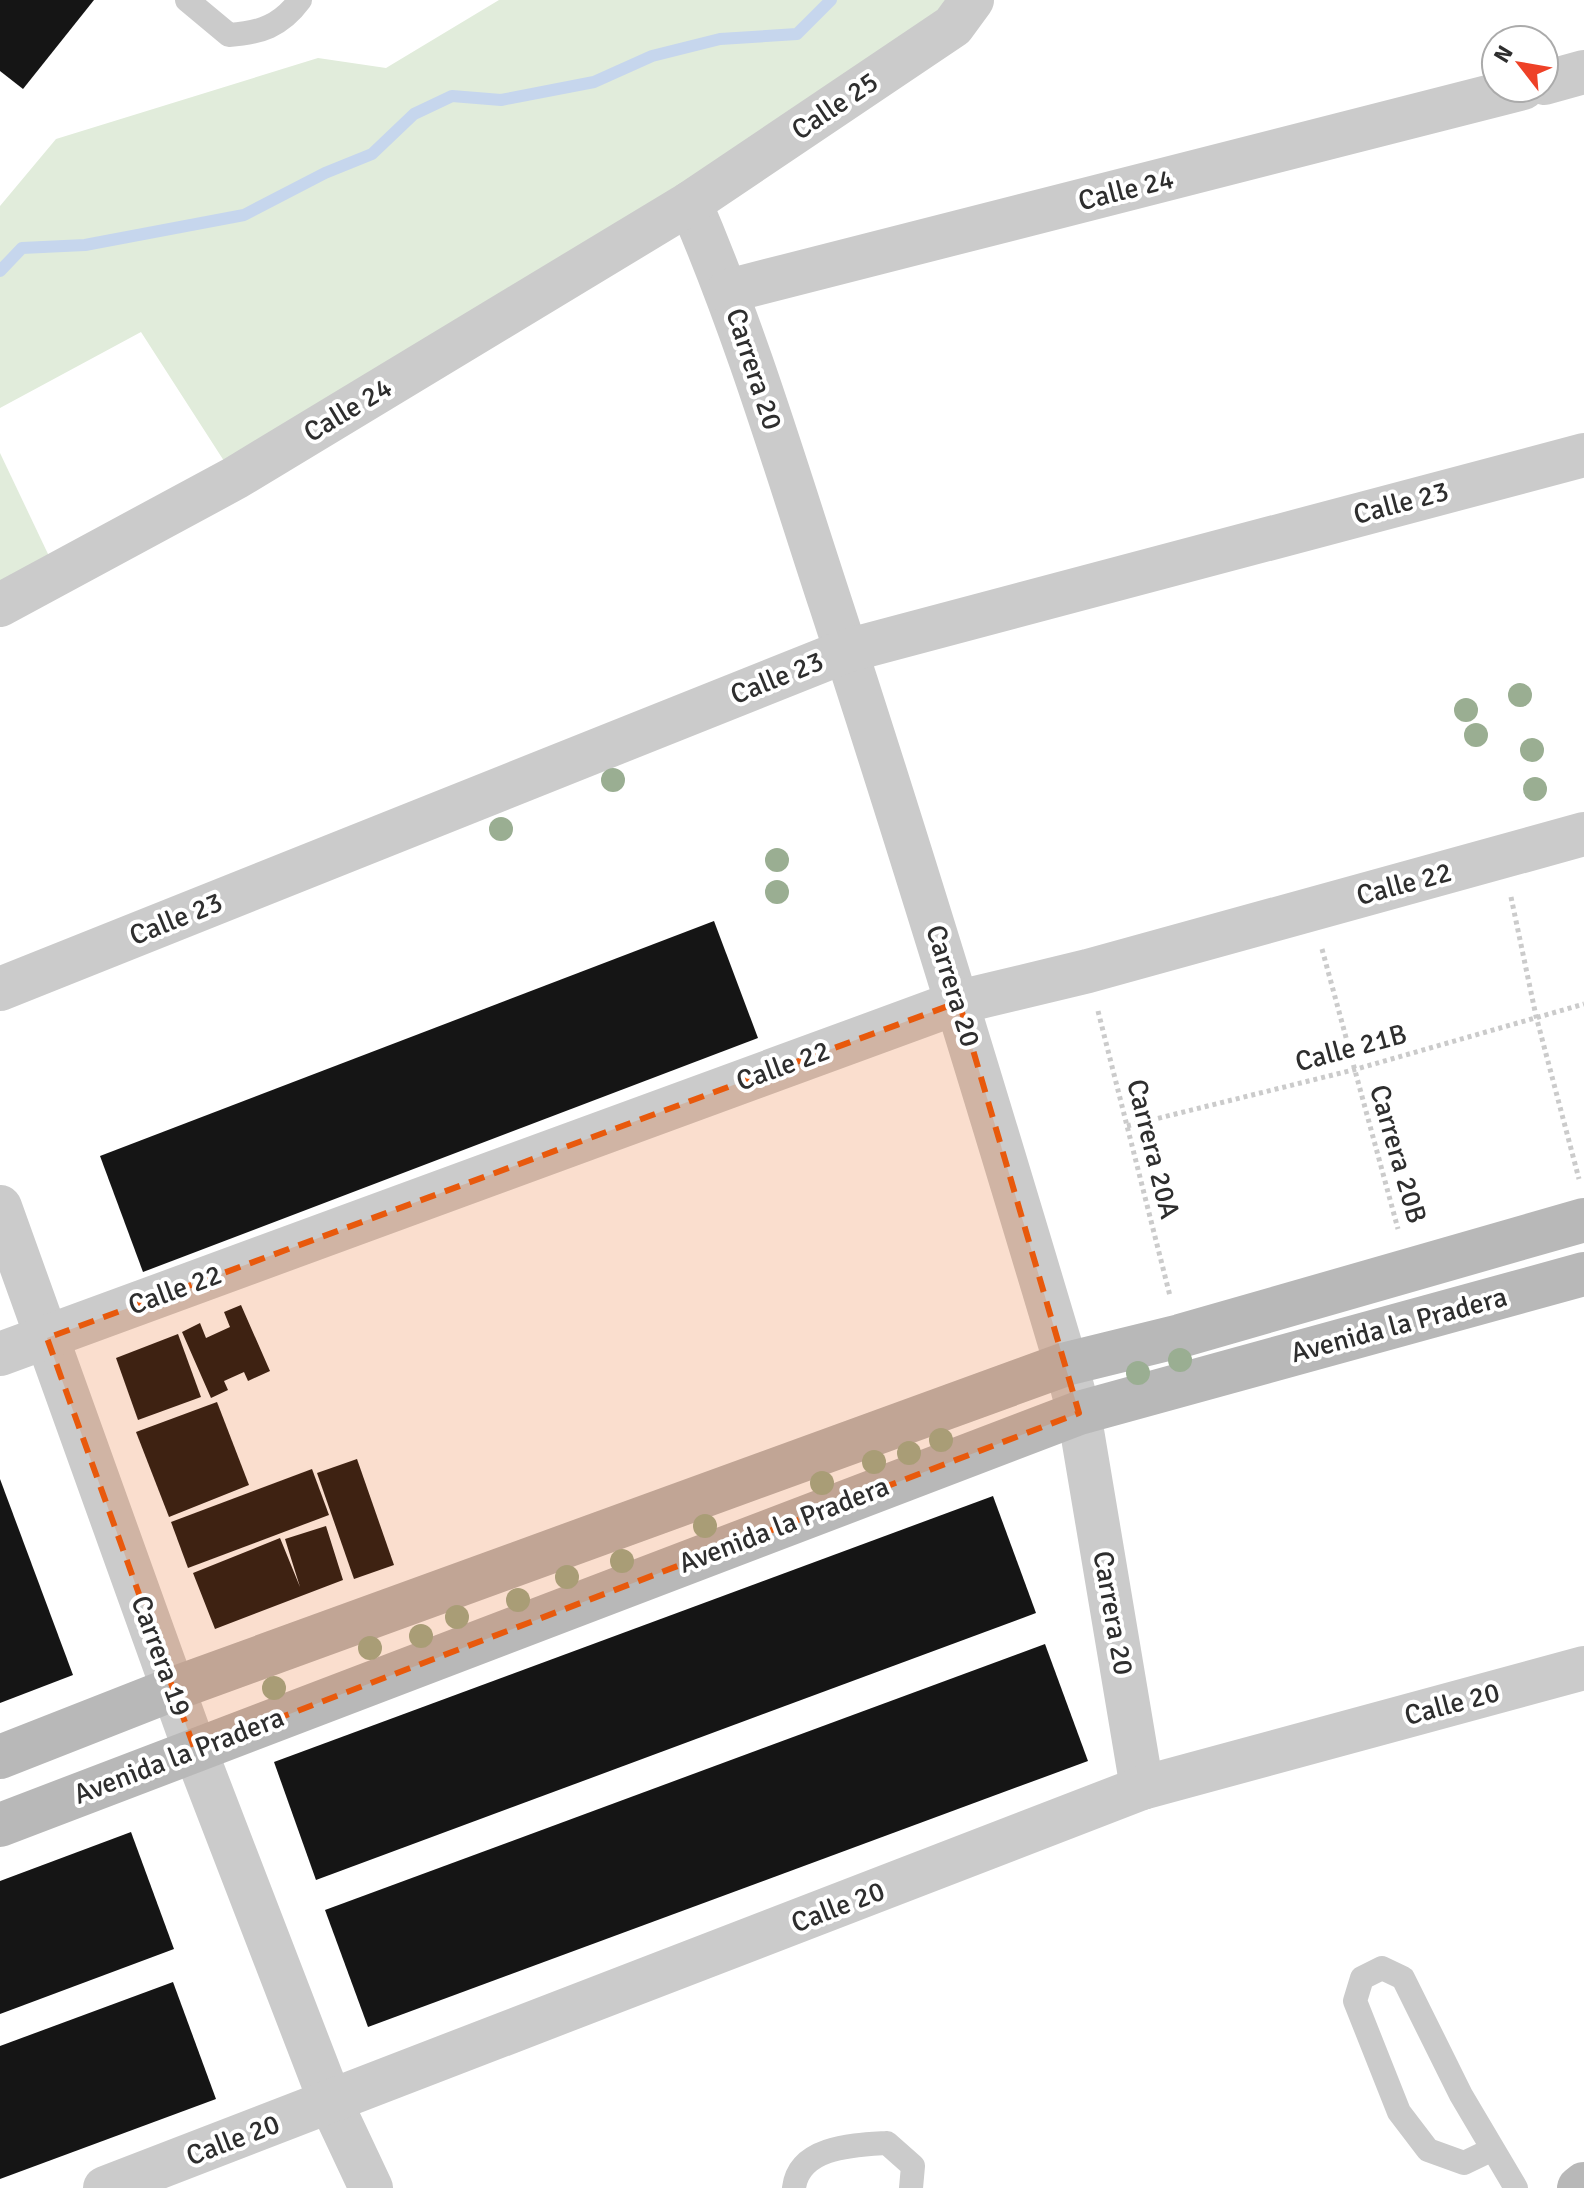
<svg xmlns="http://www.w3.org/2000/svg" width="1584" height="2188" font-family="Signika,sans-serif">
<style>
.green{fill:#e1ecdb}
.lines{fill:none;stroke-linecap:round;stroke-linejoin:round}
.stream{stroke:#c6d6ed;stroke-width:12}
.building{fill:#151515}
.path{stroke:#cbcbcb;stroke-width:5;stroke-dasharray:4 4;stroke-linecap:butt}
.lane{stroke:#cbcbcb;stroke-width:24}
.street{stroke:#cbcbcb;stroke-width:44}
.secondary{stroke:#b8b8b8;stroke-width:44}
.tree{fill:#9aae92}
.marked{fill:#e8590c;fill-opacity:0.2;stroke:#e8590c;stroke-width:6;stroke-dasharray:16 10;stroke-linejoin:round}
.labels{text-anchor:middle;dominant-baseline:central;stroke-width:8;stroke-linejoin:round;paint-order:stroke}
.street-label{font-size:28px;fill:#2e2e2e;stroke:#fff}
</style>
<rect width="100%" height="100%" fill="#fff"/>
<g class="green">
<path d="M 499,0 L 972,0 L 235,478 L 141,332 L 0,408 L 0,206 L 56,139 L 318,58 L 386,68 Z"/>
<path d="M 0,453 L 58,575 L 0,605 Z"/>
</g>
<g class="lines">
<path class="stream" d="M 0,271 L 22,248 L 85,245 L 244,215 L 325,173 L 372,154 L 414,114 L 452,96 L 501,100 L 594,82 L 652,56 L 720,39 L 797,34 L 831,0"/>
</g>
<g class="building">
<path d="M 0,0 L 94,0 L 23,89 L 0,71 Z"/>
<path d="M 714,921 L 758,1038 L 143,1272 L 100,1156 Z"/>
<path d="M 241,1305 L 270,1371 L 248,1381 L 244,1372 L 224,1381 L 228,1390 L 211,1398 L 182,1332 L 200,1323 L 206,1338 L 230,1327 L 224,1312 Z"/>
<path d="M 178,1334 L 201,1397 L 138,1420 L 116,1358 Z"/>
<path d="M 217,1402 L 249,1485 L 169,1517 L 136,1432 Z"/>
<path d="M 357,1459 L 394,1565 L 354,1579 L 317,1473 Z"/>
<path d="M 312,1469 L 329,1515 L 188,1568 L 171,1522 Z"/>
<path d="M 0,1479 L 73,1675 L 0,1703 Z"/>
<path d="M 993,1496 L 1036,1613 L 316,1880 L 274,1762 Z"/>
<path d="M 326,1526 L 343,1580 L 215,1629 L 193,1573 L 280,1538 L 300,1587 L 285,1539 Z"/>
<path d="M 1045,1644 L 1088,1761 L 368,2027 L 325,1910 Z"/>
<path d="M 131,1832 L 174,1949 L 0,2014 L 0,1881 Z"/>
<path d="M 173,1982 L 216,2099 L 0,2179 L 0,2046 Z"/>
</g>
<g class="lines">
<g class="path">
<path d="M 1511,897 L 1536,1016 L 1579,1179"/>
<path d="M 1322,949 L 1398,1229"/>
<path d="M 1098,1011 L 1170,1296"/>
<path d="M 1127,1126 L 1353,1070 L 1584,1004"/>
</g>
<g class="lane">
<path d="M 187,0 L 229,35 C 260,33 281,26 300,0"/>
<path d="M 1491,2150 L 1464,2163 L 1428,2150 L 1399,2112 L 1355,2001 L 1362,1978 L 1382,1968 L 1403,1978 L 1461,2095 L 1516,2188"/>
<path d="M 794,2188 C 799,2146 855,2145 887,2143 L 913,2166 L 911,2188"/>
</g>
<g class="street">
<path d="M 1544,83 L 1584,72"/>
<path d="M 690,203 C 746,333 786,468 830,602 C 913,855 990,1109 1066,1364 L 1079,1413 L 1142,1788"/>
<path d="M 728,291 L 1523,88"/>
<path d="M 0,605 L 235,478 L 690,203 L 953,26 L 972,0"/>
<path d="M 0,989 L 846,651 L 1584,455"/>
<path d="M 0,1207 L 195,1750 L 331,2103 L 371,2188"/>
<path d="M 0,1354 L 959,1002 L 1088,971 L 1584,834"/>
<path d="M 105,2188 L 1142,1788 L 1584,1668"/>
</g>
<g class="secondary">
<path d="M 0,1757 L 173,1689 L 1066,1364 L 1180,1336 L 1584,1220"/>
<path d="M 0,1825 L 1079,1413 L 1584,1274"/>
<path d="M 1579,2188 L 1584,2184"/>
</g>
</g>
<g class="tree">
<circle cx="1520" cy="695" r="12"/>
<circle cx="1466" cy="710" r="12"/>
<circle cx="1476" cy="735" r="12"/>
<circle cx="1532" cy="750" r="12"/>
<circle cx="613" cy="780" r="12"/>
<circle cx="1535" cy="789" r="12"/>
<circle cx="501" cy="829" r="12"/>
<circle cx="777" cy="860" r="12"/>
<circle cx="777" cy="892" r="12"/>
<circle cx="1180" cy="1360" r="12"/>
<circle cx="1138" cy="1373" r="12"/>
<circle cx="941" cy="1440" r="12"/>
<circle cx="909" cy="1453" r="12"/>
<circle cx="874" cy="1462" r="12"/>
<circle cx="822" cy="1483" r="12"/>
<circle cx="705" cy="1526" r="12"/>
<circle cx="622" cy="1561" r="12"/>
<circle cx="567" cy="1577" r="12"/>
<circle cx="518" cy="1600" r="12"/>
<circle cx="457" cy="1617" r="12"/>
<circle cx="421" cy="1636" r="12"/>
<circle cx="370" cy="1648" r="12"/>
<circle cx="274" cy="1688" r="12"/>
</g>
<path class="marked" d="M 959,1002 L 1079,1413 L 195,1750 L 47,1338 Z"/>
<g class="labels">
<g class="street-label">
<text transform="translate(835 106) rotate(-34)">Calle 25</text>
<text transform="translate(1126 190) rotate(-14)">Calle 24</text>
<text transform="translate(754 369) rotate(72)">Carrera 20</text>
<text transform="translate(348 410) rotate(-31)">Calle 24</text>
<text transform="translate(1401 503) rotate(-15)">Calle 23</text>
<text transform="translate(777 678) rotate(-22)">Calle 23</text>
<text transform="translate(1404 884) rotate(-15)">Calle 22</text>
<text transform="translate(176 919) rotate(-22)">Calle 23</text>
<text transform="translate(953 986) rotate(73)">Carrera 20</text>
<text transform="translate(1351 1048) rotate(-15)">Calle 21B</text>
<text transform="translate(783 1066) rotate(-20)">Calle 22</text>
<text transform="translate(1153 1149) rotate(76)">Carrera 20A</text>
<text transform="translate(1398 1154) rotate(74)">Carrera 20B</text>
<text transform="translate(175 1290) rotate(-20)">Calle 22</text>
<text transform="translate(1399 1325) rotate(-15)">Avenida la Pradera</text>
<text transform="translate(784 1525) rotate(-21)">Avenida la Pradera</text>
<text transform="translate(1113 1613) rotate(80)">Carrera 20</text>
<text transform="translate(161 1656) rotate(70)">Carrera 19</text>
<text transform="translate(1452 1704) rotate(-15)">Calle 20</text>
<text transform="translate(179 1756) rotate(-21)">Avenida la Pradera</text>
<text transform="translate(838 1907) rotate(-21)">Calle 20</text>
<text transform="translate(233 2140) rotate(-21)">Calle 20</text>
</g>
</g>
<g transform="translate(1520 64) rotate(301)"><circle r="38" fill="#ffffff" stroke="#ababab" stroke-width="2"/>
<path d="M0-6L14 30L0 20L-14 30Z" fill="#ee4127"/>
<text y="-12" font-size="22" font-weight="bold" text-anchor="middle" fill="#2e2e2e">N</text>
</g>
</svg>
